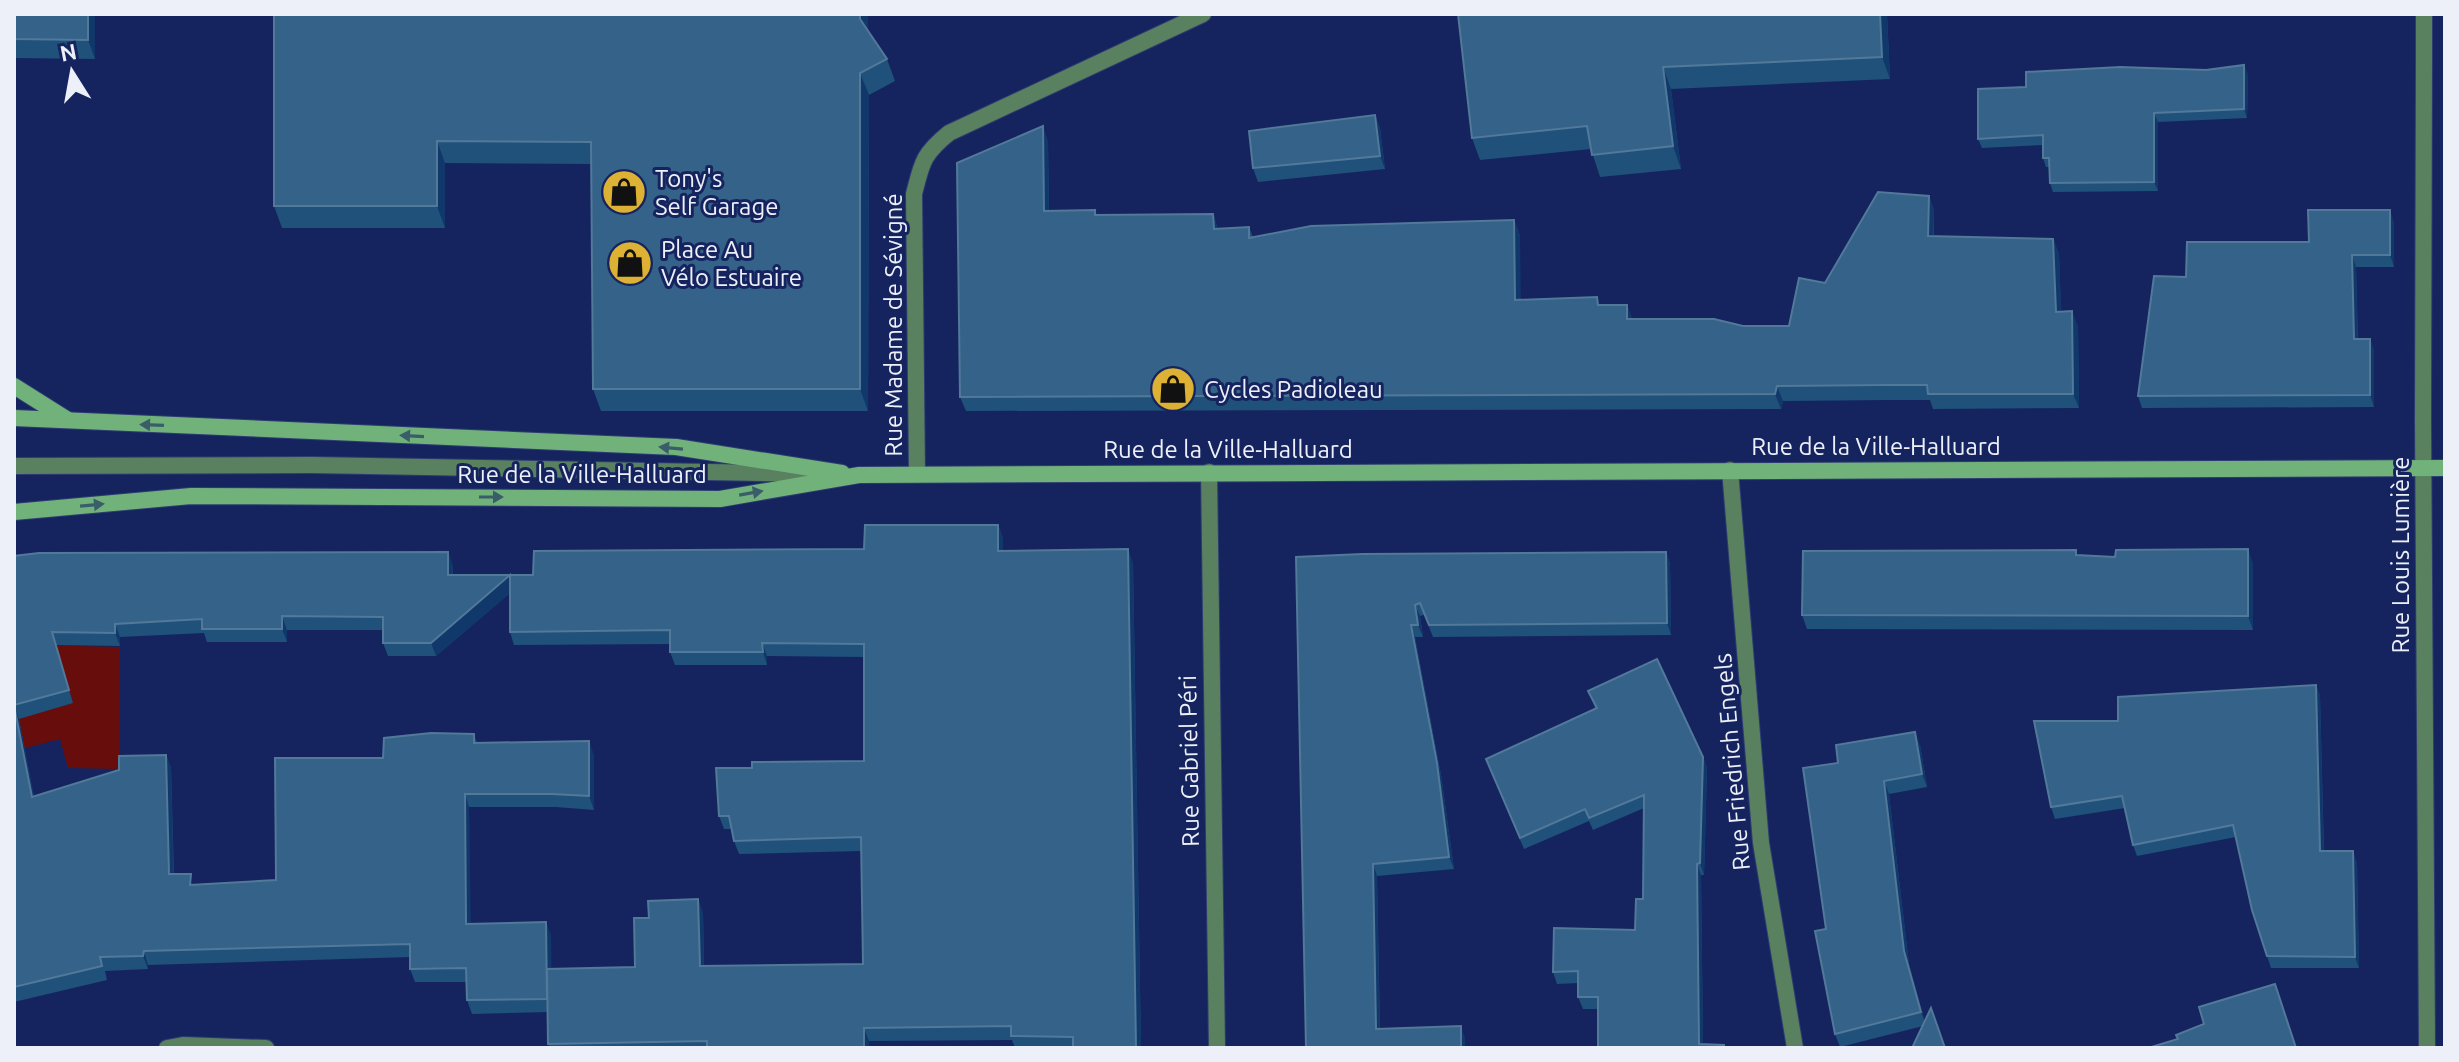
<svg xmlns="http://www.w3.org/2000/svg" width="2459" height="1062" font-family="Ubuntu,sans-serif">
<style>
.green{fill:#670d0b}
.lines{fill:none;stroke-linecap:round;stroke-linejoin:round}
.service-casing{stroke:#2f3c71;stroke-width:18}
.minor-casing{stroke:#2f3c71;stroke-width:18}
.secondary-casing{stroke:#2f3c71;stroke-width:18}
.service{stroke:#59815f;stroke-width:16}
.minor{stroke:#59815f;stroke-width:16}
.secondary{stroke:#71b27b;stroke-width:16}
.wall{fill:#1f517a;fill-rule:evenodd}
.shaded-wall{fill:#11386a}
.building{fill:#356288;stroke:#52789a;stroke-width:2}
.oneway{fill:#3a5d6a}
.labels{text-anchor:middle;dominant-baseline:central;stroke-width:6;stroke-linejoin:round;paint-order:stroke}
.poi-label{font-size:24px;fill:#edf0f8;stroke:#15245f;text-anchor:start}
.street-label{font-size:24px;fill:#edf0f8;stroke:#15245f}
</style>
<rect width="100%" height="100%" fill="#15245f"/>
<path class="green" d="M 37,623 L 77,646 L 120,647 L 120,769 L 68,768 L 60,739 L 14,751 L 14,682 Z"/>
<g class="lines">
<g class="service-casing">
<g id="service">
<path d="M 2424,14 L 2424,62"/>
<path d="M 14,466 L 312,465 L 818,474"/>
</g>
</g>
<g class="minor-casing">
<g id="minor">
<path d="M 2424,62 L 2423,420 L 2427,1048"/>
<path d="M 1730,470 L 1761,843 L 1795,1048"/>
<path d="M 1209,472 L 1217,1048"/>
<path d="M 917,474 L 914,194 C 922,163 922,155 949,133 L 1203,14"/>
<path d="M 167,1048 L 183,1045 L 266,1048"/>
</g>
</g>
<g class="secondary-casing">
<g id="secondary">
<path d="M 14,386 L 68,420"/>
<path d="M 14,418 L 676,447 L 842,473"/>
<path d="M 14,512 L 191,496 L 720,499 L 859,475 L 2445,468"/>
</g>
</g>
<use href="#service" class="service"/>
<use href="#minor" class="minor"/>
<use href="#secondary" class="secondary"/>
</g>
<g class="wall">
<path d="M 14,14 L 95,14 L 95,59 L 14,58 Z"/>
<path d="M 274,14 L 868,14 L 868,31 L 887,59 L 895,81 L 869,95 L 868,411 L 601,411 L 593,389 L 591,164 L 445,163 L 445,228 L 282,228 L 274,206 Z"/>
<path d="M 1458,14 L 1887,14 L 1890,79 L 1671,89 L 1681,169 L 1600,177 L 1591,149 L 1480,160 L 1472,138 Z"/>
<path d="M 2248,74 L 2247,118 L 2158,122 L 2158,191 L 2053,192 L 2050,183 L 2049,167 L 2046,167 L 2043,158 L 2043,145 L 1982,148 L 1978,139 Z"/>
<path d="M 1375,115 L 1380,128 L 1385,169 L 1258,182 L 1253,168 Z"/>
<path d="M 1048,141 L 1049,210 L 1095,210 L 1097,215 L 1213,214 L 1218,229 L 1249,227 L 1253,237 L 1514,220 L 1520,235 L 1520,300 L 1600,305 L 1627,305 L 1632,319 L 1743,326 L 1789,326 L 1825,283 L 1929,196 L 1934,210 L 1934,236 L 2053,239 L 2059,254 L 2061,312 L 2078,326 L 2079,408 L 1933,409 L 1930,400 L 1890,400 L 1783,401 L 1781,409 L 966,411 L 960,397 Z"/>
<path d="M 2394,222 L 2394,267 L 2356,267 L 2358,339 L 2370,339 L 2374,351 L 2374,407 L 2142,408 L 2138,396 L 2186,277 L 2309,242 Z"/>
<path d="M 998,525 L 1003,538 L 1003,551 L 1133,563 L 1141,1048 L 1015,1048 L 1012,1040 L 869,1041 L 869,1048 L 550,1048 L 548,1044 L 548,1012 L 472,1014 L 467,1000 L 467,982 L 415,982 L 410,969 L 410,957 L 148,965 L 148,969 L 105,971 L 107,980 L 14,1002 L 14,556 L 453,565 L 453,575 L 533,575 L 864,549 ZM 510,593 L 510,632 L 514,645 L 670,644 L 670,652 L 675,665 L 767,665 L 767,656 L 864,657 L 864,761 L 752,768 L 719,816 L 724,829 L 731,829 L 734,841 L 739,854 L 861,851 L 863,964 L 704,966 L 703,912 L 649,918 L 635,967 L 551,969 L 551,935 L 470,924 L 469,807 L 556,807 L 594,810 L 594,755 L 477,743 L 474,734 L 383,758 L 276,880 L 195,885 L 174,874 L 171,768 L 166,755 L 34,797 L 19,719 L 73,703 L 56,645 L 120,646 L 120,637 L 204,633 L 207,642 L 287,642 L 287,630 L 383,630 L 383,643 L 388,656 L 436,656 Z"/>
<path d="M 1666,552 L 1670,564 L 1671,635 L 1433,637 L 1424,615 L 1420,616 L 1423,637 L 1415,637 L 1441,775 L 1454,869 L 1377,876 L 1380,1029 L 1465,1038 L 1306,1048 L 1296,557 Z"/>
<path d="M 2077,555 L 2253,563 L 2253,630 L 1807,629 L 1802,615 Z"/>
<path d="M 2316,685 L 2320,696 L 2324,851 L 2357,863 L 2359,968 L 2271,968 L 2252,910 L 2236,837 L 2137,856 L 2133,845 L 2125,808 L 2055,819 L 2051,807 L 2118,721 Z"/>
<path d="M 1588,691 L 1703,757 L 1707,768 L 1704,875 L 1701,875 L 1703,1044 L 1724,1045 L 1725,1048 L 1598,1048 L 1598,1009 L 1583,1009 L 1578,997 L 1578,983 L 1557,984 L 1553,972 L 1635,930 L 1643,899 L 1644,808 L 1593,830 L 1589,821 L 1524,849 L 1486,759 L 1595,708 Z"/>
<path d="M 1920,745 L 1927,787 L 1889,794 L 1909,964 L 1925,1022 L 1923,1026 L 1840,1047 L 1835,1034 L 1826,929 L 1838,763 Z"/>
</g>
<g class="shaded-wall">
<path d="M 88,14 L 95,14 L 95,59 L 88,40 Z"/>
<path d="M 860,14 L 868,14 L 868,41 L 860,19 Z"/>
<path d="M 1880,14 L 1887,14 L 1890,79 L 1882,57 Z"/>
<path d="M 2244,65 L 2248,74 L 2247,118 L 2244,109 Z"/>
<path d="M 1663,67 L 1671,89 L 1681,169 L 1673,146 Z"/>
<path d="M 860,73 L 869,95 L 868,411 L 860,389 Z"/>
<path d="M 2154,113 L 2158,122 L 2158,191 L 2154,182 Z"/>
<path d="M 1375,115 L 1380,128 L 1385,169 L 1380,156 Z"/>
<path d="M 1043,126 L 1048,141 L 1049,225 L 1044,211 Z"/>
<path d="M 437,141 L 445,163 L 445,228 L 437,206 Z"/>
<path d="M 1929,196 L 1934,210 L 1933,250 L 1928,236 Z"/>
<path d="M 2390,210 L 2394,222 L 2394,267 L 2390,255 Z"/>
<path d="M 1213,214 L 1218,229 L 1214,229 Z"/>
<path d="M 1514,220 L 1520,235 L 1521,315 L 1515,300 Z"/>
<path d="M 2053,239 L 2059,254 L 2062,327 L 2056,312 Z"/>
<path d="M 2352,255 L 2356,267 L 2358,351 L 2354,339 Z"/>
<path d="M 1627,305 L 1632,320 L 1627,319 Z"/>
<path d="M 2072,311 L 2078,326 L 2079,408 L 2073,394 Z"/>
<path d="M 2370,339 L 2374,351 L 2374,407 L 2370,395 Z"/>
<path d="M 1777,386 L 1783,401 L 1781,409 L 1775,394 Z"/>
<path d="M 998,525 L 1003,538 L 1003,565 L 998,551 Z"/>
<path d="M 1128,549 L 1133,563 L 1141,1048 L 1136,1048 Z"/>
<path d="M 2248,549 L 2253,563 L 2253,630 L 2248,616 Z"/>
<path d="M 448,552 L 453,565 L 452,588 L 448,575 Z"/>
<path d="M 1666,552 L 1670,564 L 1671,635 L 1667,623 Z"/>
<path d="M 510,575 L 515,589 L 436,656 L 431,643 Z"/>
<path d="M 1415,605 L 1420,616 L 1423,637 L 1418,625 Z"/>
<path d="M 282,616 L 287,630 L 287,642 L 282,629 Z"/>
<path d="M 115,624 L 120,637 L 120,646 L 115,633 Z"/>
<path d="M 1411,625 L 1415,637 L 1441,775 L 1454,869 L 1449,857 Z"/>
<path d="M 762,643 L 767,656 L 767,665 L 763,652 Z"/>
<path d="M 2316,685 L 2320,696 L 2324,863 L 2320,851 Z"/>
<path d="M 14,705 L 19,719 L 37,811 L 32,797 Z"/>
<path d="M 1915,732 L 1920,745 L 1927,787 L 1922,774 Z"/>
<path d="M 589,741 L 594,755 L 594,810 L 589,796 Z"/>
<path d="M 166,755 L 171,768 L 174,888 L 169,874 Z"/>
<path d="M 1703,757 L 1707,768 L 1704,875 L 1700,863 Z"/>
<path d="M 1884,781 L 1889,794 L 1909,964 L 1926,1025 L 1921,1012 L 1904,951 Z"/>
<path d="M 465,794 L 469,807 L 471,937 L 466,924 Z"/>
<path d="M 2353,851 L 2357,863 L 2359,968 L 2355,957 Z"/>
<path d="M 1373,864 L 1377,876 L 1380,1041 L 1376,1029 Z"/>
<path d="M 1697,864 L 1701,875 L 1703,1048 L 1699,1044 Z"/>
<path d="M 698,899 L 703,912 L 704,979 L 700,966 Z"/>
<path d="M 546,922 L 551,935 L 552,1012 L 547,999 Z"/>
<path d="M 144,951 L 148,965 L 148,969 L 143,956 Z"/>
<path d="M 1461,1026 L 1465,1038 L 1465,1048 L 1461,1048 Z"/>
<path d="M 864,1028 L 869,1041 L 869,1048 L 864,1048 Z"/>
</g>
<g class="building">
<path d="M 14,14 L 88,14 L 88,40 L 14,39 Z"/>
<path d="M 274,14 L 860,14 L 860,19 L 887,59 L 860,73 L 860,389 L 593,389 L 591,142 L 437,141 L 437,206 L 274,206 Z"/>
<path d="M 1458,14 L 1880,14 L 1882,57 L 1663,67 L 1673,146 L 1592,155 L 1587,126 L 1472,138 Z"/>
<path d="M 2244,65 L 2244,109 L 2154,113 L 2154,182 L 2050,183 L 2049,158 L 2043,158 L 2043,135 L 1978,139 L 1978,89 L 2026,87 L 2026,72 L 2120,67 L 2206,70 Z"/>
<path d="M 1375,115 L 1380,156 L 1253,168 L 1249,131 Z"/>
<path d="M 1043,126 L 1044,211 L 1095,210 L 1095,215 L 1213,214 L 1214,229 L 1249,227 L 1249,238 L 1311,226 L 1514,220 L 1515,300 L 1597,297 L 1598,305 L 1627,305 L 1627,319 L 1714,319 L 1743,326 L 1789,326 L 1799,278 L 1825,283 L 1878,192 L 1929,196 L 1928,236 L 2053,239 L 2056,312 L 2072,311 L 2073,394 L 1928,394 L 1927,385 L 1885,385 L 1777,386 L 1775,394 L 960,397 L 957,163 Z"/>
<path d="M 2308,210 L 2390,210 L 2390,255 L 2352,255 L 2354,339 L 2370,339 L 2370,395 L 2138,396 L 2154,276 L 2186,277 L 2187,242 L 2309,242 Z"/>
<path d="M 865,525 L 998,525 L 998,551 L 1128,549 L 1136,1048 L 1073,1048 L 1073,1037 L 1011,1036 L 1011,1026 L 864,1028 L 864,1048 L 707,1048 L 707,1041 L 548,1044 L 547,969 L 635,967 L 634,918 L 649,918 L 648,901 L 698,899 L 700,966 L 863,964 L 861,837 L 734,841 L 729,816 L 719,816 L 716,768 L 752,768 L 752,762 L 864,761 L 864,644 L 762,643 L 763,652 L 670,652 L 670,630 L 510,632 L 510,575 L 431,643 L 383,643 L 383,617 L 282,616 L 282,629 L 202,629 L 202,619 L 115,624 L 115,633 L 52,632 L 69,690 L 14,705 L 14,556 L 39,553 L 448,552 L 448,575 L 533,575 L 534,551 L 864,549 Z"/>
<path d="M 2248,549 L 2248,616 L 1802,615 L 1803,551 L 2076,550 L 2076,555 L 2115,557 L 2116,550 Z"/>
<path d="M 1666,552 L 1667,623 L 1429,625 L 1420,603 L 1415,605 L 1418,625 L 1411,625 L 1437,763 L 1449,857 L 1373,864 L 1376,1029 L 1461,1026 L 1461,1048 L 1306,1048 L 1296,557 L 1362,554 Z"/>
<path d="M 1657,659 L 1703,757 L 1700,863 L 1697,864 L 1699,1044 L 1724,1045 L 1724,1048 L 1598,1048 L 1598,997 L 1578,997 L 1578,971 L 1553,972 L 1554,928 L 1635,930 L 1636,899 L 1643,899 L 1644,795 L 1589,818 L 1585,809 L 1520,838 L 1486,759 L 1597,708 L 1588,691 Z"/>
<path d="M 2316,685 L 2320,851 L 2353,851 L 2355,957 L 2267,956 L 2252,910 L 2233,825 L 2133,845 L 2122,796 L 2051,807 L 2034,721 L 2118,721 L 2118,697 Z"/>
<path d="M 14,705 L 32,797 L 119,770 L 119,756 L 166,755 L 169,874 L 191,874 L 190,885 L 276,880 L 275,758 L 383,758 L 384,738 L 431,733 L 474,734 L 474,743 L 589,741 L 589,796 L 552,794 L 465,794 L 466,924 L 546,922 L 547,999 L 467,1000 L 466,968 L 410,969 L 410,944 L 144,951 L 143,956 L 100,957 L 102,966 L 14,987 Z"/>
<path d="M 1915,732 L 1922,774 L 1884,781 L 1904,951 L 1921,1012 L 1835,1034 L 1815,931 L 1826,929 L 1803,768 L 1838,763 L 1836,745 Z"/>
<path d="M 2275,984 L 2296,1048 L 2148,1048 L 2178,1039 L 2176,1035 L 2204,1024 L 2199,1007 Z"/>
<path d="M 1931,1008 L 1945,1048 L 1912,1048 Z"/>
</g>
<defs><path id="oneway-solid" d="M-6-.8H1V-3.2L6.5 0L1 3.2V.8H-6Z" transform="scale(2)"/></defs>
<g class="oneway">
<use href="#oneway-solid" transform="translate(152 425) rotate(-178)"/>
<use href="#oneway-solid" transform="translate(412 436) rotate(-177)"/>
<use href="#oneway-solid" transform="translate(671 448) rotate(-175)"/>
<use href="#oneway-solid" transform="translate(751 493) rotate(-10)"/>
<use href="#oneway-solid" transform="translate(491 497)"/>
<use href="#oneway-solid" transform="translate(92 505) rotate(-5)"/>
</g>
<defs>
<g id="shop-disc" transform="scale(2.3)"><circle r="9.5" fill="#ddb133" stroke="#15245f"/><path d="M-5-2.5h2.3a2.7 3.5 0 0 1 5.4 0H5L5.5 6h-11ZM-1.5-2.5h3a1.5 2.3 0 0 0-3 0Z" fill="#111"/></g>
</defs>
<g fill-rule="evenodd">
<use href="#shop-disc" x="624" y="192"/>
<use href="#shop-disc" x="630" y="263"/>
<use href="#shop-disc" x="1173" y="389"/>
</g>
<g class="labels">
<g class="poi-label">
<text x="655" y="178">Tony's<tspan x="655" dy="28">Self Garage</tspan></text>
<text x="661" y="249">Place Au<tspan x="661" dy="28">Vélo Estuaire</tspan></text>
<text x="1204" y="389">Cycles Padioleau</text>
</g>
<g class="street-label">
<text transform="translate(893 325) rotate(-90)">Rue Madame de Sévigné</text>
<text x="1876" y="446">Rue de la Ville-Halluard</text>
<text x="1228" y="449">Rue de la Ville-Halluard</text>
<text x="582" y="474">Rue de la Ville-Halluard</text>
<text transform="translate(2400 555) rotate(-90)">Rue Louis Lumière</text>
<text transform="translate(1189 761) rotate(-91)">Rue Gabriel Péri</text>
<text transform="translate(1732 762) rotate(-95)">Rue Friedrich Engels</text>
</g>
</g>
<rect width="2459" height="1062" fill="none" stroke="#edf0f8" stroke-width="32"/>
<g transform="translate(72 72) rotate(349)" stroke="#15245f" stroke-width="6" paint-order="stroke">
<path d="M0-6L14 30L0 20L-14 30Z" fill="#edf0f8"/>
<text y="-12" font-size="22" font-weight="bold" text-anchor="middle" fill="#edf0f8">N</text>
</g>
</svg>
